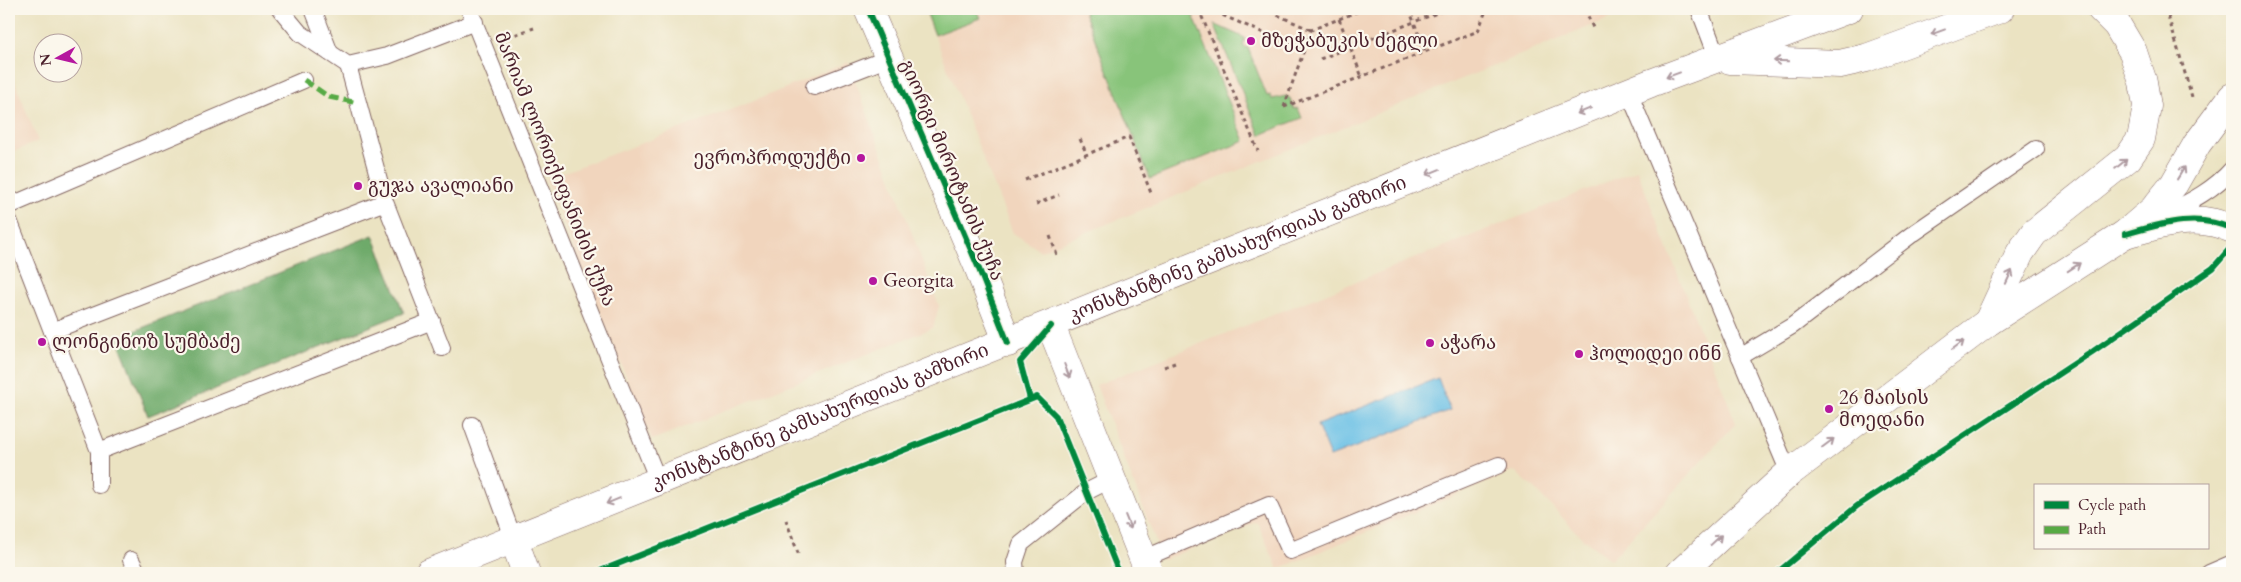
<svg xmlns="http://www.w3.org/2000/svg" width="2241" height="582" font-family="Cardo,'Noto Serif Georgian',serif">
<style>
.built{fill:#f1d5bd}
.green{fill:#88c47a;stroke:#697252}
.forest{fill:#6eaa6a;stroke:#5c644a}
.water{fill:#69c0e6;stroke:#5a7088}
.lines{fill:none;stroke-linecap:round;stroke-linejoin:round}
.lane-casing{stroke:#826460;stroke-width:18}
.street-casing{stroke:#826460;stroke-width:29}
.secondary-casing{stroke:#826460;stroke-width:29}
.primary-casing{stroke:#826460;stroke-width:29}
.path{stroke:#826460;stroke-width:3;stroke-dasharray:4 4;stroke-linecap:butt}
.lane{stroke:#fff;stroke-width:16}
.street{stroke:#fff;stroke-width:28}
.secondary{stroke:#fff;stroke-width:28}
.primary{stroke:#fff;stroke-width:28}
.quiet{stroke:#57aa44;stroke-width:5;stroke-dasharray:10 5;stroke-linecap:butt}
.cycleway-casing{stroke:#fbf7ec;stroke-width:9}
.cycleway{stroke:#00873e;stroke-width:6}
.oneway{stroke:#ae9aa0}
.poi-dot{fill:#b5179e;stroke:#fbf7ec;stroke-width:2}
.labels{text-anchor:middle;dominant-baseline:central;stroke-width:4.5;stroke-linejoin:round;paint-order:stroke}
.poi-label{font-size:19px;fill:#4a1f2b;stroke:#fbf7ec;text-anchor:start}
.street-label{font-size:19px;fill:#4a1f2b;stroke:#fbf7ec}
</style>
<rect width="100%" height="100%" fill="#fbf7ec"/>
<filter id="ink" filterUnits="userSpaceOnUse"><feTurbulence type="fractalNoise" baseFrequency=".02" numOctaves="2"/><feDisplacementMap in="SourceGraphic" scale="10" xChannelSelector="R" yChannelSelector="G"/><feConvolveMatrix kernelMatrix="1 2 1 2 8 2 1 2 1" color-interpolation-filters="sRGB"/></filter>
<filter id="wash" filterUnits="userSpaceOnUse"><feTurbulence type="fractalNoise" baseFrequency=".0096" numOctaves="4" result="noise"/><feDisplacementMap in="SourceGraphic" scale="20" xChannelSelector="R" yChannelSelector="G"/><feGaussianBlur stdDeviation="1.12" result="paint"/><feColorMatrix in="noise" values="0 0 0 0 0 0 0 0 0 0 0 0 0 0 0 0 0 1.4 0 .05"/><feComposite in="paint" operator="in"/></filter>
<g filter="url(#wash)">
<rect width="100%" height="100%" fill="#ebe3c2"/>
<g class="built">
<path d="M 924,9 L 1633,9 L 1041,251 L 1013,233 Z"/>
<path d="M 848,62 L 939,306 L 933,328 L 652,440 L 546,179 L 754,101 Z"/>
<path d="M 9,67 L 38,141 L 9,154 Z"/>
<path d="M 1637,170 L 1736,423 L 1611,560 L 1583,539 L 1534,488 L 1514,471 L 1278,569 L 1257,522 L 1163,560 L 1096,385 Z"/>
</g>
<g class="green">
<path d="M 925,9 L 976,9 L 980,18 L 935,35 Z"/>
<path d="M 1083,9 L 1195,9 L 1193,15 L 1245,141 L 1150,179 Z"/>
<path d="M 1214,24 L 1245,38 L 1243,46 L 1248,48 L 1267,96 L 1270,95 L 1272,99 L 1286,96 L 1290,98 L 1294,109 L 1298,108 L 1302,118 L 1260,135 Z"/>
</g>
<path class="forest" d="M 373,235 L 404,313 L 148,416 L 117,338 Z"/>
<path class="water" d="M 1438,378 L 1450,410 L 1330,457 L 1317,425 Z"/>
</g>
<g filter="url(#ink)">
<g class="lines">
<g class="lane-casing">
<g id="lane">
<path d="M 280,9 L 300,33 L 348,65 L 387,56 L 475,22"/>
<path d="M 313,9 L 330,53"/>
<path d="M 469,9 L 659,483"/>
<path d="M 1699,9 L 1718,59"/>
<path d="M 348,65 L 385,202 L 442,348"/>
<path d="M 814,87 L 889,58"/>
<path d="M 1629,93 L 1789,473"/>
<path d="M 9,206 L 304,80"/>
<path d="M 2158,218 C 2185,204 2212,192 2232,169"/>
<path d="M 9,220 L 52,331"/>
<path d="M 1740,357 L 1792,326 L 1911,235 L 2036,149"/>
<path d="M 472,425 L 514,540"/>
<path d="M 99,451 L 52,331 L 385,202"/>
<path d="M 99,485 L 99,451 L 432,321"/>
<path d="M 1143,559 L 1269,505 L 1290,551 L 1499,465"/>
<path d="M 131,560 L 138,573"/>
<path d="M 1016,573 L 1015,562 L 1021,544 L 1086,492 L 1110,480"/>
<path d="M 2209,573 L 2230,564"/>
</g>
</g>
<g class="street-casing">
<g id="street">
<path d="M 868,9 L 977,264 L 1008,343"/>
<path d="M 514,540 L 526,573"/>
</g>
</g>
<g class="secondary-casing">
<path id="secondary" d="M 2125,234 C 2161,224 2197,212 2232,229"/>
</g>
<g class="primary-casing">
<g id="primary">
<path d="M 1730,60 L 1840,64 L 1866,58 L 2000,9"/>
<path d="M 1988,322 L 2020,253 L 2034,233 L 2128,158 L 2141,139 L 2147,106 L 2143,82 L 2133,52 L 2117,25 L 2101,9"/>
<path d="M 1051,326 L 1149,573"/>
<path id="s1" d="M 429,573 L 1651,83 L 1849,9"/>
<path d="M 1680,573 L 1789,473 L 1988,322 L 2125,234 L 2153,210 L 2174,184 L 2197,144 L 2232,97"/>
</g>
</g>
<g class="path">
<path d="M 1206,9 L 1202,17 L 1258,151"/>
<path d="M 1208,9 L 1303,50"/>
<path d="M 1273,9 L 1275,14 L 1311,30"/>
<path d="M 1409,9 L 1425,51"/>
<path d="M 1585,9 L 1593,28"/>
<path d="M 2166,9 L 2192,97"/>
<path d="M 1339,19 L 1362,77"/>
<path d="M 508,37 L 534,28"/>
<path d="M 1320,59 L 1447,9"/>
<path d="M 1284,107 L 1478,31 L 1485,13 L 1476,9"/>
<path d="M 1284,107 L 1311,30 L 1364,9"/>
<path d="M 1080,139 L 1087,155"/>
<path d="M 1025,180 L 1129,137 L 1151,193"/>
<path d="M 1036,204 L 1059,195"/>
<path d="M 1050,236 L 1057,255"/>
<path d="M 1164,367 L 1175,363"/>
<path d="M 786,520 L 799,556"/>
</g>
<use href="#lane" class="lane"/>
<use href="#street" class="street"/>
<use href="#secondary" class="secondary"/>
<use href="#primary" class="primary"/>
<path class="quiet" d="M 304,80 L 329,97 L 358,103"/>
<g class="cycleway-casing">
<g id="cycleway">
<path d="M 868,9 L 977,264 L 1008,343"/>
<path d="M 2125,234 C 2161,224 2197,212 2232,229"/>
<path d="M 1030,399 L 1020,362 L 1051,326"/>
<path d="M 595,573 L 1037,397 L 1056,416 L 1119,573"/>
<path d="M 1777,573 L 1857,506 L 2092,352 L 2213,268 L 2232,246"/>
</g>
</g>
<use href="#cycleway" class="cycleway"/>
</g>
<defs><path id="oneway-shaft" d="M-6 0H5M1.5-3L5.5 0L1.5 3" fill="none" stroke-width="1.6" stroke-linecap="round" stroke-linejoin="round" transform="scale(1.25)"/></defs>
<g class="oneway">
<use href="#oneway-shaft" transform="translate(1938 32) rotate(160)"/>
<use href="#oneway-shaft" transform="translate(1781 61) rotate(-178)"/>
<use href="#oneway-shaft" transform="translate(1673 75) rotate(160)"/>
<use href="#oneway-shaft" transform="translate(1584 111) rotate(158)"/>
<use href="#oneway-shaft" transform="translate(2121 164) rotate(-39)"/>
<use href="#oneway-shaft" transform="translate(1433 172) rotate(158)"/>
<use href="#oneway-shaft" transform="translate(2181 173) rotate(-58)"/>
<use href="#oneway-shaft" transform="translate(2074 267) rotate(-33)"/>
<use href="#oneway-shaft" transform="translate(2009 277) rotate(-65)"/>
<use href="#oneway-shaft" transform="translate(1958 345) rotate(-37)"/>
<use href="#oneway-shaft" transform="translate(1067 371) rotate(69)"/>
<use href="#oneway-shaft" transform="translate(1828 443) rotate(-37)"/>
<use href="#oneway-shaft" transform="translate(613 501) rotate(158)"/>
<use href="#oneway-shaft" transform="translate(1128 522) rotate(68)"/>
<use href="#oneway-shaft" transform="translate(1716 540) rotate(-43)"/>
</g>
</g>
<g class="poi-dot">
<circle cx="1251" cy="41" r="5"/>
<circle cx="861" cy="158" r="5"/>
<circle cx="358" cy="186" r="5"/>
<circle cx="873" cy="281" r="5"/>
<circle cx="42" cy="342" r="5"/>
<circle cx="1430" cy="343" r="5"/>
<circle cx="1579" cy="354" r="5"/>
<circle cx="1829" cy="409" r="5"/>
</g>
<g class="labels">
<g class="poi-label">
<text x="1261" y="41">მზეჭაბუკის ძეგლი</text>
<text x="851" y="158" text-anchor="end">ევროპროდუქტი</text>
<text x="368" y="186">გუჯა ავალიანი</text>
<text x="883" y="281">Georgita</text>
<text x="52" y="342">ლონგინოზ სუმბაძე</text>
<text x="1440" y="343">აჭარა</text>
<text x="1589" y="354">ჰოლიდეი ინნ</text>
<text x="1839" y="398">26 მაისის<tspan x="1839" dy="22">მოედანი</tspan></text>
</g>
<g class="street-label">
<text transform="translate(555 169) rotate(68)">მარიამ ლორთქიფანიძის ქუჩა</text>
<text transform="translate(952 170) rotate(67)">გიორგი მიროტაძის ქუჩა</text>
<text stroke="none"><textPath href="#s1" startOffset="871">კონსტანტინე გამსახურდიას გამზირი</textPath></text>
<text stroke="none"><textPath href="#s1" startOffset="421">კონსტანტინე გამსახურდიას გამზირი</textPath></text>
</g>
</g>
<rect width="2241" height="582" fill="none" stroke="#fbf7ec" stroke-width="30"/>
<rect x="2034" y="484" width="175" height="65" fill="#fbf7ec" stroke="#b4a19f"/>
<rect x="2044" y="501" width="25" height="8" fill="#00873e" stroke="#b4a19f"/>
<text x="2078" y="510" font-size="15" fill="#4a1f2b">Cycle path</text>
<rect x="2044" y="526" width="25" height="8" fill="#57aa44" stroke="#b4a19f"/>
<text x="2078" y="534" font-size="15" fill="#4a1f2b">Path</text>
<g transform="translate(58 58) rotate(262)"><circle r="24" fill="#fbf7ec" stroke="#b4a19f"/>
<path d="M0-4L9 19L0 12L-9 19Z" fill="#b5179e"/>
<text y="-8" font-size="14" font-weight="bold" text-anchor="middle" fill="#4a1f2b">N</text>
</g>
</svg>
